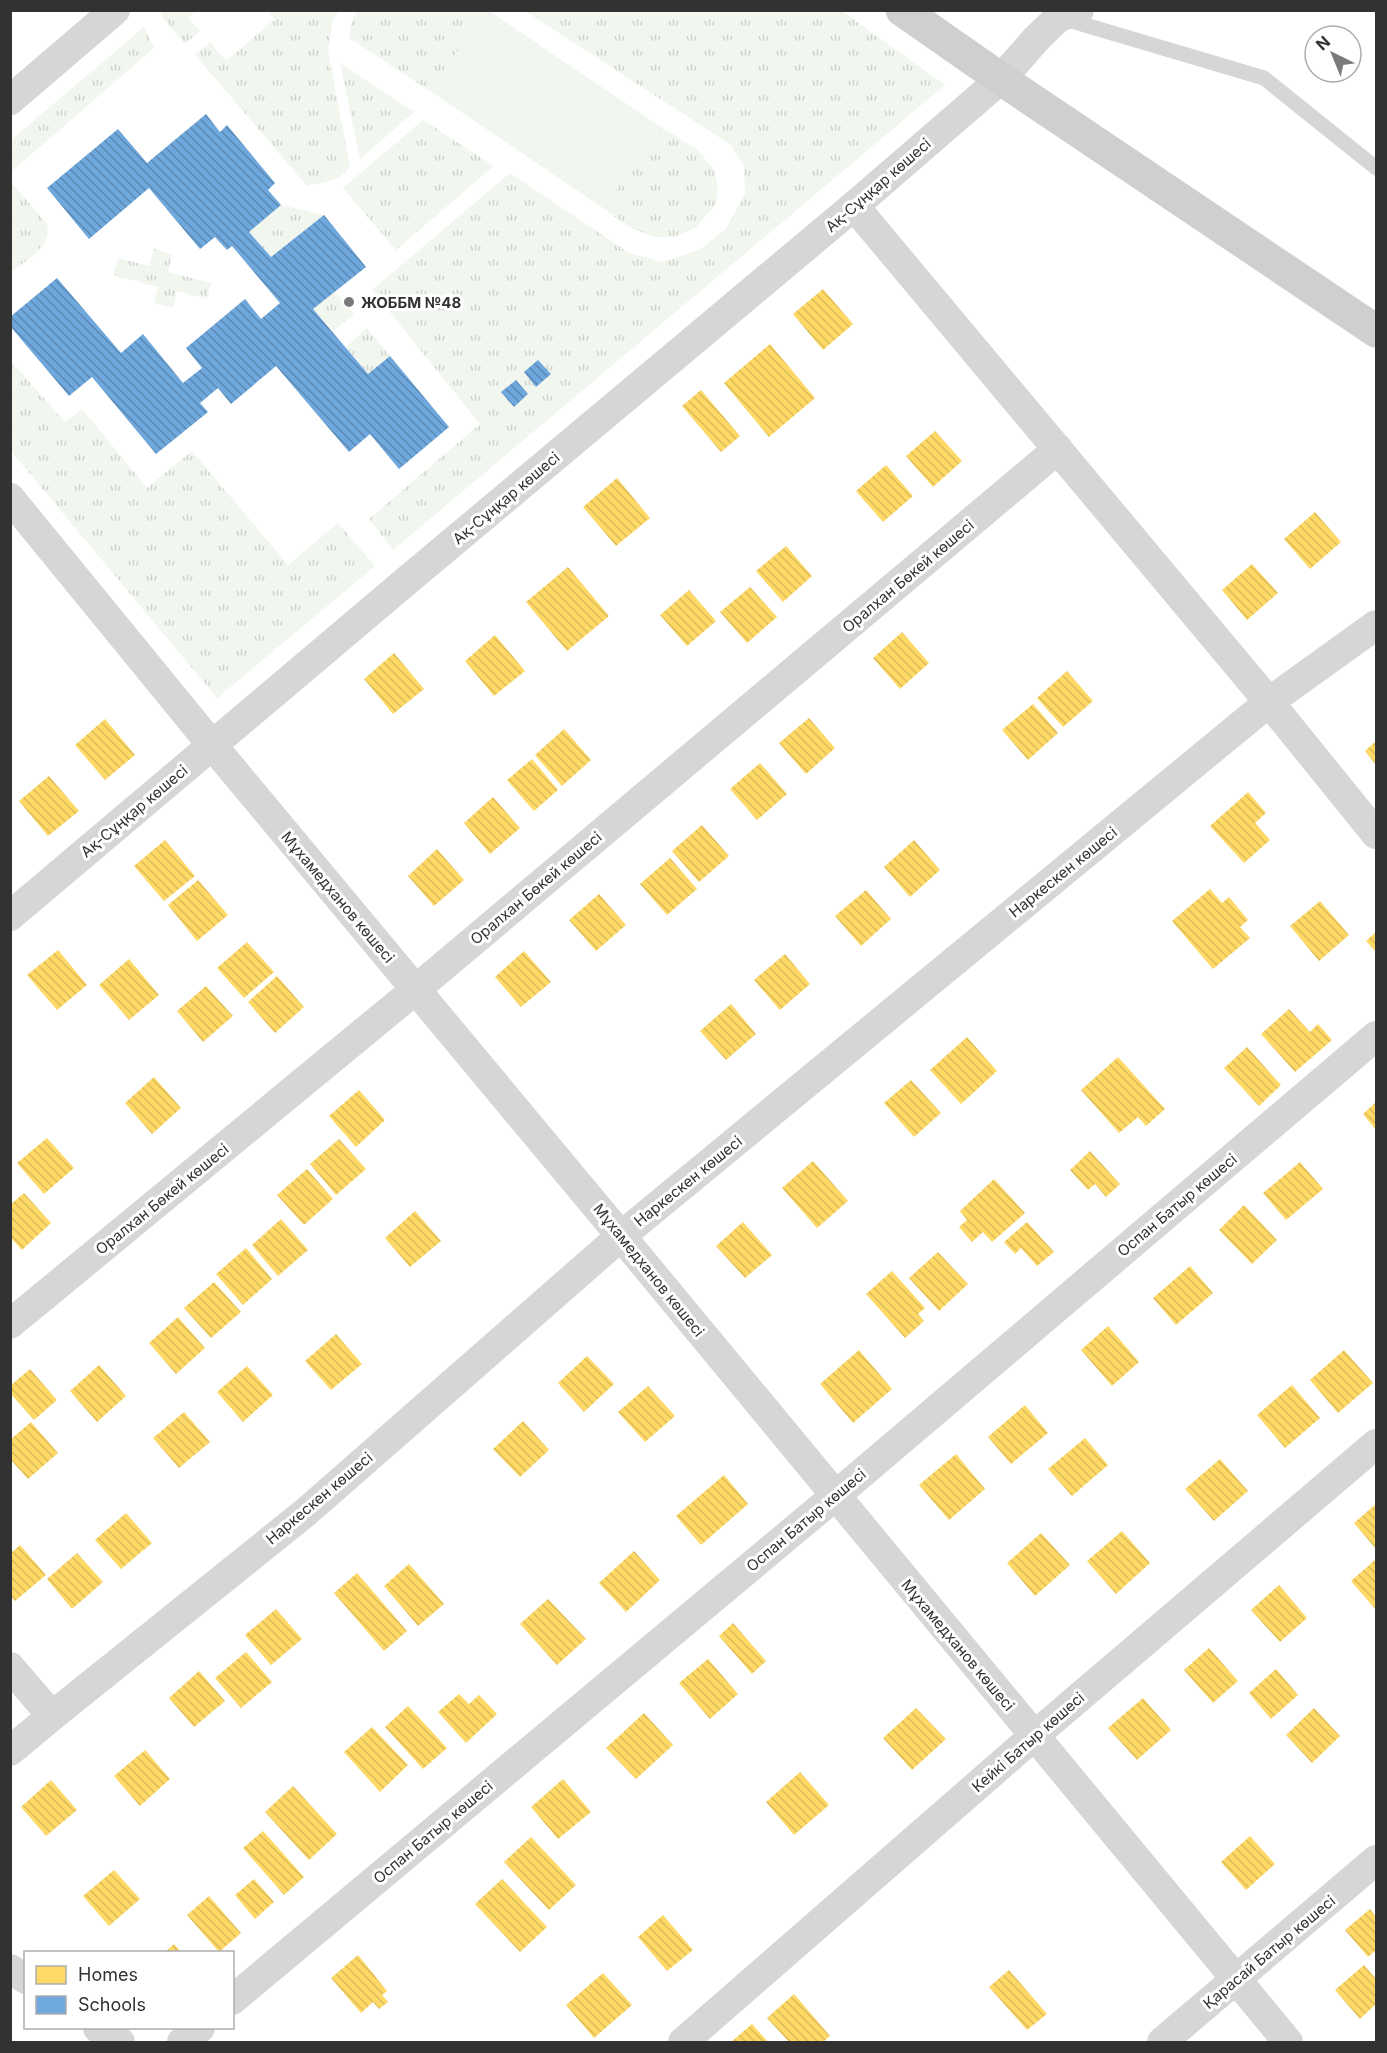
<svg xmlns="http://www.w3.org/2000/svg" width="1387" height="2053" font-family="Inter,sans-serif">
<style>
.grass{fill:url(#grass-tufts)}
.pitch{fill:#f1f6ee}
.homes{fill:url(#homes-back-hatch)}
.schools{fill:url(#schools-back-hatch)}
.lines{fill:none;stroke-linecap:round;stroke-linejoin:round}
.service{stroke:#d6d6d6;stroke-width:15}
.minor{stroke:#d6d6d6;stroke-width:30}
.secondary{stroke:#cfcfcf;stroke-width:33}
.poi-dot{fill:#7a7a7a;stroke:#fff;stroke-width:2}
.labels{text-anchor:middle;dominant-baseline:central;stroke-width:6;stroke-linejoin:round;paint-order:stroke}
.street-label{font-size:15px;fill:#323232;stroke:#fff}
.poi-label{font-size:15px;font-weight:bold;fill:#323232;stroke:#fff;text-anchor:start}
</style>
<defs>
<pattern id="grass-tufts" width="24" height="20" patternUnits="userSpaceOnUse" patternTransform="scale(1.5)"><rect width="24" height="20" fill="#f1f6ee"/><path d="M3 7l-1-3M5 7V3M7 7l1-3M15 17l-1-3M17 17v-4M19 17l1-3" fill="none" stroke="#cfd3cd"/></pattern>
<pattern id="homes-back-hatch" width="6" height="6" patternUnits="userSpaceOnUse" patternTransform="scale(1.5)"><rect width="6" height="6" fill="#ffd966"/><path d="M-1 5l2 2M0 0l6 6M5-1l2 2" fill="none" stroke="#dbbb59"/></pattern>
<pattern id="schools-back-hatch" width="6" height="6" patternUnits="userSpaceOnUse" patternTransform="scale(1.5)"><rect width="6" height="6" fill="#6fa8dc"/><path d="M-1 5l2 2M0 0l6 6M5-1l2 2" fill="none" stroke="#5c89b3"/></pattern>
</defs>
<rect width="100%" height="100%" fill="#fff"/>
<g class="grass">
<path d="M 164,11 L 196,11 L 188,18 L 200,31 L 185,44 L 160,14 Z"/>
<path d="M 268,11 L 339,11 L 333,19 L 328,51 L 350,167 L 337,179 L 307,186 L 195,55 L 210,42 L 226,61 L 275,19 Z"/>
<path d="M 357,11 L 486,11 L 430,91 L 349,38 L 351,24 Z"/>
<path d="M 525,11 L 842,11 L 945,85 L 393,550 L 369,519 L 480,424 L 372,290 L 510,173 L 629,253 L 662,262 L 699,250 L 726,229 L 745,194 L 744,166 L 731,145 Z"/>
<path d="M 144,27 L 154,48 L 11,172 L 11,140 Z"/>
<path d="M 340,63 L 414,112 L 360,159 Z"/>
<path d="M 423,120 L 494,166 L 396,250 L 343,188 Z"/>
<path d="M 661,127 L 698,150 L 714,170 L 718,187 L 716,204 L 695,228 L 675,237 L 653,237 L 629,227 L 603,208 Z"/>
<path d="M 10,181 L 47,224 C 53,247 26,260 11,272 Z"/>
<path d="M 281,205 L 324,215 L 271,257 L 249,232 Z"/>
<path d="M 154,249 L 172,254 L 168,272 L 211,283 L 207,299 L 177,291 L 173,308 L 154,303 L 158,287 L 113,275 L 118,258 L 149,266 Z"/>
<path d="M 335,291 L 354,314 L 333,331 L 313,309 Z"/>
<path d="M 367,328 L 390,356 L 368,374 L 346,347 Z"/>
<path d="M 10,360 L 65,422 L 82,409 L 147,488 L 192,451 L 288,565 L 338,523 L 375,566 L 217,698 L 11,451 Z"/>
</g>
<path class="pitch" d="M 486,10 L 489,11 L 661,127 L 603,208 L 430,91 Z"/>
<g class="homes">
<path d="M 823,289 L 853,324 L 823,350 L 793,314 Z"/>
<path d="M 770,344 L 815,398 L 769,437 L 724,383 Z"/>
<path d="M 701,390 L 740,436 L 721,452 L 682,406 Z"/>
<path d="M 935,431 L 962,461 L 933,487 L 906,456 Z"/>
<path d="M 886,465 L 913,496 L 883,522 L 856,491 Z"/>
<path d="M 617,478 L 650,518 L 616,546 L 583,507 Z"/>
<path d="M 1315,512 L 1341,542 L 1310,569 L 1284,539 Z"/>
<path d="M 786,546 L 812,576 L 783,602 L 756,571 Z"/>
<path d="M 1252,564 L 1278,593 L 1247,620 L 1222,590 Z"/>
<path d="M 568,567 L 609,616 L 567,651 L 526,602 Z"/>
<path d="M 750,587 L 777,617 L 747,643 L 720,612 Z"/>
<path d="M 689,590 L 716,621 L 687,646 L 660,615 Z"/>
<path d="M 902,632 L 929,663 L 900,689 L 873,658 Z"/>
<path d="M 495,635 L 525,671 L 494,696 L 465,661 Z"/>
<path d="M 394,653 L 424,689 L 393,714 L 364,679 Z"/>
<path d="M 1067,671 L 1093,701 L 1063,727 L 1037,698 Z"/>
<path d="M 1033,704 L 1058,733 L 1028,760 L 1002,730 Z"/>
<path d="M 809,718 L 835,748 L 806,774 L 779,743 Z"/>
<path d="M 105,719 L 135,755 L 105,780 L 75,745 Z"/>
<path d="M 564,729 L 591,760 L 562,786 L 535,755 Z"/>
<path d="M 1376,741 L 1376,765 L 1365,751 Z"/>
<path d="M 532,759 L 558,790 L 534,811 L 507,780 Z"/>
<path d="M 760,763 L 787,794 L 757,820 L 730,789 Z"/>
<path d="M 49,776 L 79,811 L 48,836 L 19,801 Z"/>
<path d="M 1248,792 L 1266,813 L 1255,823 L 1270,840 L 1244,863 L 1210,826 Z"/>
<path d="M 493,797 L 520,828 L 490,854 L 464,823 Z"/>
<path d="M 702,825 L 729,856 L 699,882 L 672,851 Z"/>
<path d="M 165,840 L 195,876 L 164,901 L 134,866 Z"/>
<path d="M 914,840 L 940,870 L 910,897 L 884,867 Z"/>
<path d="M 437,849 L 464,880 L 434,906 L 408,876 Z"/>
<path d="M 670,858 L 697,889 L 667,915 L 640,884 Z"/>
<path d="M 198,880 L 228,915 L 197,941 L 168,905 Z"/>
<path d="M 1210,889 L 1222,903 L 1229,897 L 1248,920 L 1240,927 L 1250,938 L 1213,969 L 1172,921 Z"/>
<path d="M 866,890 L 891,919 L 861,946 L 835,916 Z"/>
<path d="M 599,894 L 626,925 L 596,951 L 569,920 Z"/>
<path d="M 1320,901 L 1349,935 L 1319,961 L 1290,926 Z"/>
<path d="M 1376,932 L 1376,952 L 1366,941 Z"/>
<path d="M 247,942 L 274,972 L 244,998 L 217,968 Z"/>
<path d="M 58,950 L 87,985 L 57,1010 L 27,975 Z"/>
<path d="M 524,951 L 551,982 L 521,1007 L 495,977 Z"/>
<path d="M 785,954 L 810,984 L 780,1010 L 754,980 Z"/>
<path d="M 129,959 L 159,995 L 129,1020 L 99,985 Z"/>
<path d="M 277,976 L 304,1007 L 275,1033 L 248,1002 Z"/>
<path d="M 206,986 L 233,1016 L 203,1042 L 177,1011 Z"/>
<path d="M 731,1004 L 756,1034 L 726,1060 L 700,1031 Z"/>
<path d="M 1289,1009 L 1310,1032 L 1318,1024 L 1332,1040 L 1295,1072 L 1261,1034 Z"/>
<path d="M 967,1037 L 997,1071 L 961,1104 L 930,1070 Z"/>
<path d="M 1247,1047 L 1281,1085 L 1259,1106 L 1224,1068 Z"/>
<path d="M 1118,1057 L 1165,1109 L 1146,1126 L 1138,1117 L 1119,1133 L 1081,1090 Z"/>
<path d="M 154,1077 L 181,1108 L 152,1134 L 125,1103 Z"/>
<path d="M 911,1080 L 941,1113 L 914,1137 L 884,1103 Z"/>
<path d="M 359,1090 L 385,1120 L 356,1147 L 329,1116 Z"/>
<path d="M 1376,1102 L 1376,1130 L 1363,1114 Z"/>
<path d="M 47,1138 L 74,1168 L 44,1194 L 17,1163 Z"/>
<path d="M 339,1139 L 366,1169 L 336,1195 L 310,1164 Z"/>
<path d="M 1090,1151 L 1120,1184 L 1106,1197 L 1095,1184 L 1088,1190 L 1070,1170 Z"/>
<path d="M 813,1161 L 848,1201 L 817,1228 L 782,1188 Z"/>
<path d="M 1300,1162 L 1323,1189 L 1286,1220 L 1263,1193 Z"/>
<path d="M 307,1169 L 333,1199 L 304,1225 L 277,1195 Z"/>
<path d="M 994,1179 L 1025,1213 L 992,1242 L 983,1232 L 972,1242 L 959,1227 L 967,1220 L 960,1211 Z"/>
<path d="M 24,1193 L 51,1223 L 22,1250 L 10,1237 L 10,1205 Z"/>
<path d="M 1244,1205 L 1277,1240 L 1252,1264 L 1219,1230 Z"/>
<path d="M 415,1211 L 441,1241 L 410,1267 L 385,1238 Z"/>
<path d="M 281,1219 L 308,1250 L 278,1276 L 252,1245 Z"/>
<path d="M 743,1222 L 772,1255 L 745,1278 L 716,1246 Z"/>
<path d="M 1027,1222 L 1054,1252 L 1037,1266 L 1021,1248 L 1015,1254 L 1004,1242 Z"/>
<path d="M 246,1248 L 272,1279 L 243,1305 L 216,1274 Z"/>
<path d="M 938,1252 L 968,1284 L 939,1311 L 909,1278 Z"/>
<path d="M 1190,1266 L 1213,1293 L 1176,1325 L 1153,1298 Z"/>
<path d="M 892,1271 L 925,1308 L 918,1314 L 924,1321 L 905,1338 L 866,1294 Z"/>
<path d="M 214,1282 L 241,1312 L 211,1338 L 184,1308 Z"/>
<path d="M 178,1317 L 205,1348 L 176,1374 L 149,1343 Z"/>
<path d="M 1108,1326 L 1139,1362 L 1112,1386 L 1081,1350 Z"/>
<path d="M 336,1334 L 362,1364 L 331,1390 L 305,1361 Z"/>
<path d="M 859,1350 L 892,1389 L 853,1423 L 820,1384 Z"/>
<path d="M 1344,1350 L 1373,1383 L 1338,1413 L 1310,1380 Z"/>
<path d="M 587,1356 L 614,1384 L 584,1412 L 558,1383 Z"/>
<path d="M 99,1365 L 126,1396 L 97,1422 L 70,1391 Z"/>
<path d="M 247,1366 L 273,1395 L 243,1422 L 217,1392 Z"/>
<path d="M 30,1369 L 57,1400 L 34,1420 L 10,1393 L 10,1386 Z"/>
<path d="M 1292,1385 L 1320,1418 L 1285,1448 L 1257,1415 Z"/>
<path d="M 648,1386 L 675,1416 L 645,1442 L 618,1412 Z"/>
<path d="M 1025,1405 L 1048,1433 L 1011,1464 L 988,1437 Z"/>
<path d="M 184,1412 L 210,1442 L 179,1468 L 153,1438 Z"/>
<path d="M 523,1421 L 549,1450 L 520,1477 L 493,1449 Z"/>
<path d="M 31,1422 L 58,1453 L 28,1479 L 10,1459 L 10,1440 Z"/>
<path d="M 1085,1438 L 1108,1465 L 1072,1496 L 1048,1469 Z"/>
<path d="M 956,1454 L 985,1489 L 949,1520 L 919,1485 Z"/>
<path d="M 1220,1459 L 1248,1491 L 1214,1521 L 1185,1489 Z"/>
<path d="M 724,1475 L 748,1504 L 701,1545 L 676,1516 Z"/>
<path d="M 1376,1504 L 1376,1549 L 1354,1523 Z"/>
<path d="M 126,1513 L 152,1543 L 121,1569 L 95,1540 Z"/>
<path d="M 1122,1531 L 1150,1563 L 1116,1594 L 1087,1561 Z"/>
<path d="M 1041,1533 L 1070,1565 L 1035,1596 L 1007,1563 Z"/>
<path d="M 20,1545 L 46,1575 L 15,1601 L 10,1595 L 10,1554 Z"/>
<path d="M 634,1551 L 660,1580 L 626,1612 L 599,1583 Z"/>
<path d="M 77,1553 L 103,1582 L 72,1609 L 47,1579 Z"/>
<path d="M 1376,1559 L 1376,1610 L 1351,1581 Z"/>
<path d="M 409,1564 L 444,1604 L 418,1626 L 384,1586 Z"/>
<path d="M 357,1573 L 407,1631 L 384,1651 L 334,1593 Z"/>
<path d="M 1279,1585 L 1307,1618 L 1280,1642 L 1251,1610 Z"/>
<path d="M 548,1599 L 586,1639 L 557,1665 L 520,1624 Z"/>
<path d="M 276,1609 L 302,1639 L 271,1665 L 245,1635 Z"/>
<path d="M 733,1623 L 766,1661 L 752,1674 L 719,1636 Z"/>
<path d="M 1209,1648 L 1238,1681 L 1213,1703 L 1184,1670 Z"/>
<path d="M 246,1652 L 272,1682 L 241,1708 L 215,1678 Z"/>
<path d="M 708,1659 L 738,1694 L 710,1719 L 679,1683 Z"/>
<path d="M 1276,1669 L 1298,1695 L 1271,1719 L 1249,1693 Z"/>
<path d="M 199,1671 L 225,1701 L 194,1727 L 169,1698 Z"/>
<path d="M 459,1694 L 469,1704 L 479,1695 L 497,1714 L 466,1743 L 438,1712 Z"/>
<path d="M 1143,1698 L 1171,1730 L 1137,1760 L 1108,1728 Z"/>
<path d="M 408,1706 L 447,1748 L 423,1769 L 385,1727 Z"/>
<path d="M 916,1708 L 946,1739 L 912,1770 L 883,1738 Z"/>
<path d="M 1314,1708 L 1340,1736 L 1312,1763 L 1286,1735 Z"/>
<path d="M 644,1713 L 673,1745 L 636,1779 L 606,1748 Z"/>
<path d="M 372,1727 L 408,1765 L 380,1792 L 344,1752 Z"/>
<path d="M 145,1750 L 170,1779 L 140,1806 L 114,1776 Z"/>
<path d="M 800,1772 L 829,1805 L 794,1835 L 766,1802 Z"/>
<path d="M 563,1779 L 591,1812 L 558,1839 L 531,1807 Z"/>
<path d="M 51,1780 L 77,1810 L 46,1836 L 21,1807 Z"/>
<path d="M 293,1786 L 337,1834 L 309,1860 L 265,1812 Z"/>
<path d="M 263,1831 L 304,1877 L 284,1895 L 243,1848 Z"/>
<path d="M 1250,1836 L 1275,1864 L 1246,1890 L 1221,1862 Z"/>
<path d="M 531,1837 L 576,1885 L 549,1910 L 504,1862 Z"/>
<path d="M 114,1870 L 140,1899 L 109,1926 L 83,1896 Z"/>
<path d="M 254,1879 L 274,1902 L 255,1919 L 235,1895 Z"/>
<path d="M 502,1879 L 547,1927 L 520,1952 L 475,1904 Z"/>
<path d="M 209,1896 L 241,1933 L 219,1952 L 187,1915 Z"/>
<path d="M 1370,1909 L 1376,1917 L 1376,1950 L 1368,1957 L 1345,1930 Z"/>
<path d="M 663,1915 L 693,1950 L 667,1971 L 638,1937 Z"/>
<path d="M 174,1944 L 181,1952 L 165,1952 Z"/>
<path d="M 358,1955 L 387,1991 L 382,1995 L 388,2002 L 379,2009 L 373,2002 L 361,2013 L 331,1978 Z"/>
<path d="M 1364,1965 L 1376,1979 L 1376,2004 L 1360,2019 L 1335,1990 Z"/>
<path d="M 1009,1970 L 1047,2014 L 1027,2030 L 989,1987 Z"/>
<path d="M 603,1973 L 632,2005 L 594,2038 L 566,2005 Z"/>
<path d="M 794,1994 L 830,2036 L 823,2042 L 789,2042 L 767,2018 Z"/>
<path d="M 752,2024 L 768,2042 L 731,2042 Z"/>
</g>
<g class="schools">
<path d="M 206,114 L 220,132 L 227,125 L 275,183 L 268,190 L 281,205 L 249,232 L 271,257 L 324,215 L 366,267 L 313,309 L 368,374 L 390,356 L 449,427 L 399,469 L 370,434 L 349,452 L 276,366 L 231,404 L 218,388 L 200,403 L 208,412 L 156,454 L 92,377 L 69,396 L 10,326 L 10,317 L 57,278 L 121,353 L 143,334 L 183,383 L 202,368 L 186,348 L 245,299 L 261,319 L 280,303 L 232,246 L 227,250 L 215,237 L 200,249 L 149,188 L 89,239 L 47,188 L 118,129 L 147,163 Z"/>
<path d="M 538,360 L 551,374 L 536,387 L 524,372 Z"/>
<path d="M 516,380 L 528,394 L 514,407 L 501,392 Z"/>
</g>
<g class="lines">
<path class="service" d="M 1065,19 L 1264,78 L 1376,168"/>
<g class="minor">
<path d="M 10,100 L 115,10"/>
<path d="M 854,206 L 1269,702 L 1376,834"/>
<path d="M 10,498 L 212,745 L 621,1236 L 1288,2042"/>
<path d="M 10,916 L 404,583 L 854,206 L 1001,79 L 1037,38 L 1059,17 L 1079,10"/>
<path d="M 10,1324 L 415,990 L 1058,449"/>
<path d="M 10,1667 L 52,1716"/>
<path d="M 10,1751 L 52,1716 L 306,1512 L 621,1236 L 1269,702 L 1376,625"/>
<path d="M 10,1969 L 26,1979"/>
<path d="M 232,2000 L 835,1496 L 1376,1036"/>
<path d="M 98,2028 L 120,2042"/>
<path d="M 182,2042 L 200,2028"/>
<path d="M 683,2042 L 1034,1736 L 1376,1444"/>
<path d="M 1162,2042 L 1376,1860"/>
</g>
<path class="secondary" d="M 902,10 L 1001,79 L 1376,331"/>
</g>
<circle class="poi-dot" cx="349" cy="302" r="6"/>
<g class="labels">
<g class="street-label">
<text transform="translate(878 185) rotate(-41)">Ақ-Сұңқар көшесі</text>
<text transform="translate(506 498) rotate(-40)">Ақ-Сұңқар көшесі</text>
<text transform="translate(908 576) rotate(-40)">Оралхан Бөкей көшесі</text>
<text transform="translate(134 811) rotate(-40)">Ақ-Сұңқар көшесі</text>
<text transform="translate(1063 872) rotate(-39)">Наркескен көшесі</text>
<text transform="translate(536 888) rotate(-40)">Оралхан Бөкей көшесі</text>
<text transform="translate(338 897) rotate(50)">Мұхамедханов көшесі</text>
<text transform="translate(688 1181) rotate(-39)">Наркескен көшесі</text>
<text transform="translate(162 1199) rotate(-39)">Оралхан Бөкей көшесі</text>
<text transform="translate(1177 1205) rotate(-40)">Оспан Батыр көшесі</text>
<text transform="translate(649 1270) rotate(51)">Мұхамедханов көшесі</text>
<text transform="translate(319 1498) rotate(-40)">Наркескен көшесі</text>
<text transform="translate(806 1520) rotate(-40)">Оспан Батыр көшесі</text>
<text transform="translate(958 1645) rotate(50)">Мұхамедханов көшесі</text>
<text transform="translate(1028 1742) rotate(-41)">Кейкі Батыр көшесі</text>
<text transform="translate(433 1832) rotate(-40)">Оспан Батыр көшесі</text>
<text transform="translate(1269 1952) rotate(-40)">Қарасай Батыр көшесі</text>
</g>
<g class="poi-label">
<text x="361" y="302">ЖОББМ №48</text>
</g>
</g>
<rect width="1387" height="2053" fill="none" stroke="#323232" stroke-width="24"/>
<rect x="24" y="1951" width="210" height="78" fill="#ffffff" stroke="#adadad" stroke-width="1.5"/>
<rect x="36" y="1966" width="30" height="18" fill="#ffd966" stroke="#adadad" stroke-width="1.5"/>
<text x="78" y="1981" font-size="18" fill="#323232">Homes</text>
<rect x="36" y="1996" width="30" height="18" fill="#6fa8dc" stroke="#adadad" stroke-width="1.5"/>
<text x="78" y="2011" font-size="18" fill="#323232">Schools</text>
<g transform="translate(1333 54) rotate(317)"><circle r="28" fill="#ffffff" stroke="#adadad" stroke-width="1.5"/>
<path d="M0-4.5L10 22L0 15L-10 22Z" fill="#7a7a7a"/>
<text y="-9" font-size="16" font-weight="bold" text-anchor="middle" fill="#323232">N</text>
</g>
</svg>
